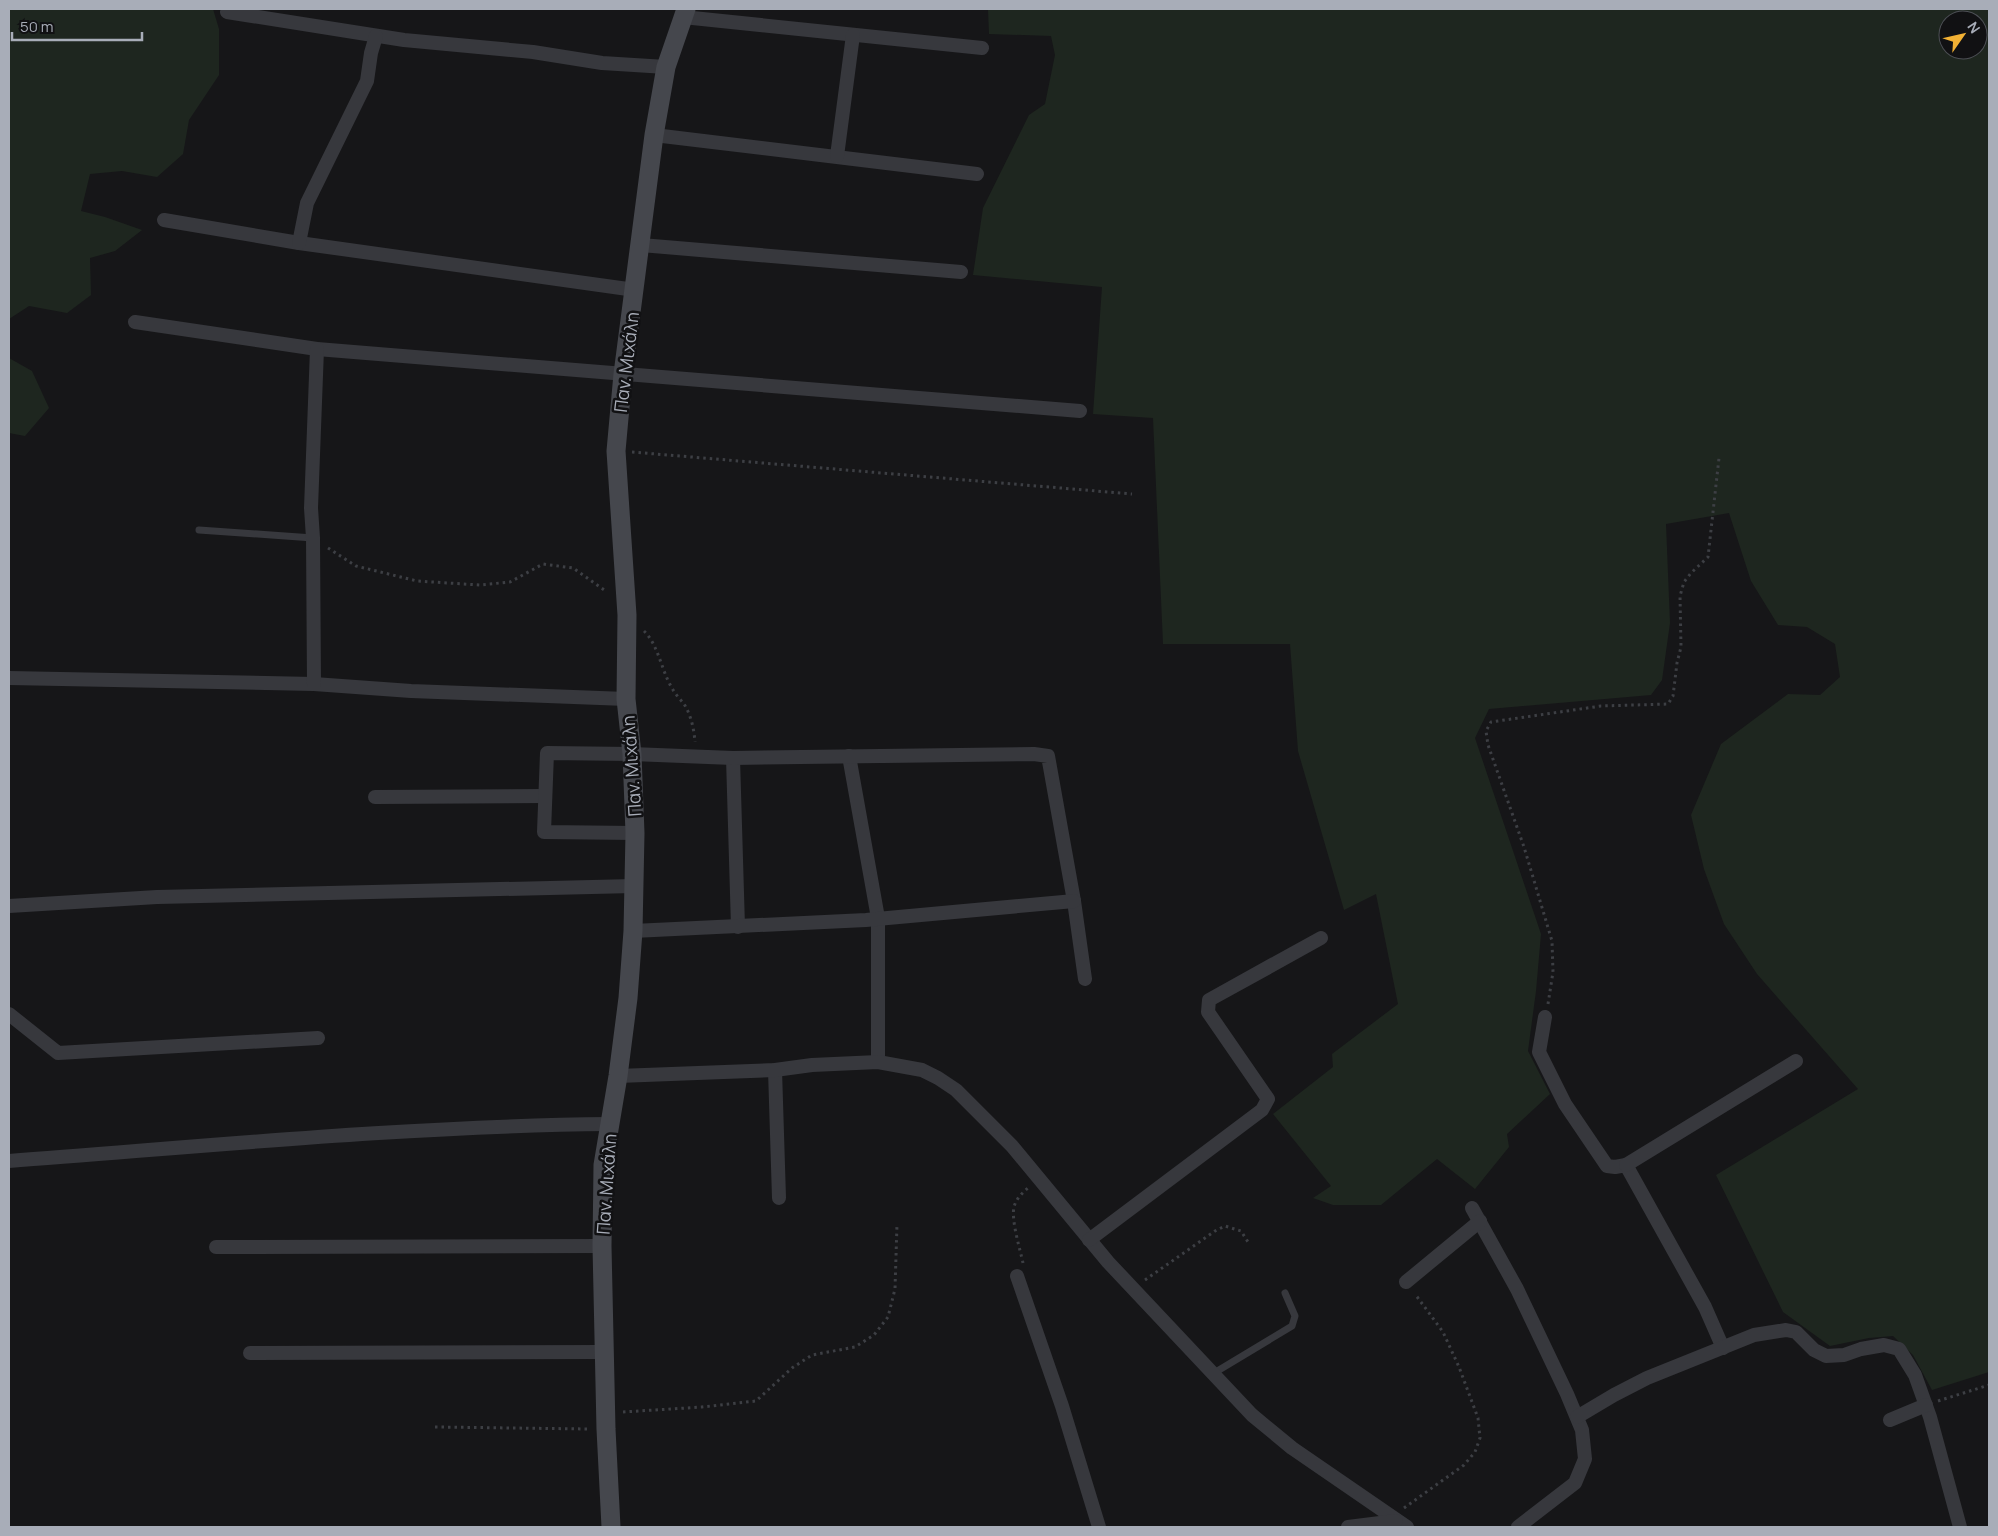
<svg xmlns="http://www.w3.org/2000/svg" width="1998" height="1536" font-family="Manrope,sans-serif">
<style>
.green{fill:#1e261f;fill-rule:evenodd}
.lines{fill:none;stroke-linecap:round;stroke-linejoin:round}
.path{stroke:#3d3f44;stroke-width:3;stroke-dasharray:2.5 4;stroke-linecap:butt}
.lane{stroke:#37383d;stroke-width:7}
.street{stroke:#37383d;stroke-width:14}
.secondary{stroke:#45474d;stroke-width:19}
.labels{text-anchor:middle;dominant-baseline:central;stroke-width:5;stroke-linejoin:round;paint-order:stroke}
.street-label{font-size:18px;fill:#a8adb8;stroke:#111113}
</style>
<rect width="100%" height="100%" fill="#161618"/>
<g class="green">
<path d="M 9,9 L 213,9 L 219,29 L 219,75 L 189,120 L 183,154 L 157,177 L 122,171 L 90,174 L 81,211 L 105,217 L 142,230 L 115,251 L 90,258 L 91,295 L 67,313 L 29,306 L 9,319 Z"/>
<path d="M 988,9 L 1989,9 L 1989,1372 L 1932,1390 L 1913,1355 L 1893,1336 L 1869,1338 L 1830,1346 L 1783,1312 L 1716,1175 L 1858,1089 L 1757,974 L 1724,924 L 1704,869 L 1691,815 L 1721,744 L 1788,694 L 1820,695 L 1840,677 L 1835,644 L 1807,627 L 1778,625 L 1751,581 L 1729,513 L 1666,524 L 1670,623 L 1662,680 L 1651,695 L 1489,709 L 1475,738 L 1541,934 L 1536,991 L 1528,1051 L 1550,1094 L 1507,1134 L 1509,1147 L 1475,1189 L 1437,1159 L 1381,1205 L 1333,1205 L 1313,1198 L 1331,1186 L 1273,1114 L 1333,1067 L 1332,1054 L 1398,1004 L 1376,894 L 1344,910 L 1298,751 L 1290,644 L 1163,644 L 1153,418 L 1093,414 L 1102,287 L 973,275 L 983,208 L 1029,115 L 1045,104 L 1055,55 L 1051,36 L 989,34 ZM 1948,20 L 1978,20 L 1978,50 L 1948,50 Z"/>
<path d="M 9,358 L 32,371 L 49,408 L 25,436 L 9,433 Z"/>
</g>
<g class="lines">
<g class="path">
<path d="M 632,452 L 1132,494"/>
<path d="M 328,548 L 356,566 L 417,581 L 480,585 L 510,582 L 543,564 L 573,568 L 607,592"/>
<path d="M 644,631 C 659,646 661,670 672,688 C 675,694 680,699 684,704 C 691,715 694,729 695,742"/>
<path d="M 1548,1004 L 1553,972 L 1552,941 L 1524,847 L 1488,745 L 1486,731 L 1491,722 L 1601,706 L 1668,704 L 1673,696 L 1677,663 L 1681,647 L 1680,596 L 1684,582 L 1691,573 L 1708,557 L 1719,458"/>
<path d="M 1023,1263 C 1020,1249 1011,1220 1014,1207 C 1016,1199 1022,1193 1028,1188"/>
<path d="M 1145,1280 L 1215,1231 L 1225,1226 L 1241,1231 L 1248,1242"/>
<path d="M 1938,1401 L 1989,1385"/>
<path d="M 623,1412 L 702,1407 L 756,1401 L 792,1368 L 812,1355 L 855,1347 L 874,1335 L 888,1317 L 895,1289 L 897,1224"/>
<path d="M 435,1427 L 589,1429"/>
<path d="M 1404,1508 L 1464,1465 L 1475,1452 L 1480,1438 L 1478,1418 L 1459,1367 L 1443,1332 L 1415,1294"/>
</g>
<g class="lane">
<path d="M 199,530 L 313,538"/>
<path d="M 1214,1373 L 1292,1326 L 1295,1316 L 1285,1293"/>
</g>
<g class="street">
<path d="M 227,12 L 404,40 L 533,52 L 602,63 L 666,67"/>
<path d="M 683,17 L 982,48"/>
<path d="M 654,135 L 977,174"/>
<path d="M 837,156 L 853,35"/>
<path d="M 164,220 L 299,243 L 635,290"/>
<path d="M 299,243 L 307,203 L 367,81 L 371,53 L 376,36"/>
<path d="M 641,245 L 961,272"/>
<path d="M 135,322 L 317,349 L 1080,411"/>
<path d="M 9,678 L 314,684 L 411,691 L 626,699"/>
<path d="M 314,684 L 313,538 L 311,508 L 317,349"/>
<path d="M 849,756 L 878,918 L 878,1062"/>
<path d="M 733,758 L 738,927"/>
<path d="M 375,797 L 545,796"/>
<path d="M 635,833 L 544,832 L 547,753 L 632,754 L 733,758 L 1034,754 L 1048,756 L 1074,901 L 1085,979"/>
<path d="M 9,906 L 157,897 L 634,886"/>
<path d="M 633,931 L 866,920 L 1074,901"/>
<path d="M 9,1014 L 58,1053 L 318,1038"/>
<path d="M 1545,1017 L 1539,1052 L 1565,1104 L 1607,1166 L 1615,1167 L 1626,1165 L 1705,1307 L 1723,1348"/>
<path d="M 775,1070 L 779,1198"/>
<path d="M 618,1076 L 775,1070 L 812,1065 L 878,1062 L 922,1070 L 938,1078 L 956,1090 L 1012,1146 L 1108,1262 L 1252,1415 L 1292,1448 L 1407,1527"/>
<path d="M 9,1161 C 209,1146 409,1126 610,1124"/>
<path d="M 1626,1165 L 1796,1061"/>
<path d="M 1472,1208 L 1517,1289 L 1567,1394 L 1582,1430 L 1585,1459 L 1575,1483 L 1518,1527"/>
<path d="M 1089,1240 L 1262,1110 L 1268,1099 L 1208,1012 L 1209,1000 L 1321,938"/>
<path d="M 216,1247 L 602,1246"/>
<path d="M 1017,1276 L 1062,1406 L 1099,1527"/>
<path d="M 1406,1282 L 1480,1221"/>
<path d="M 250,1353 L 604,1352"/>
<path d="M 1577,1417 L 1614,1395 L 1647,1378 L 1754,1335 L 1786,1330 L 1796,1332 L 1814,1350 L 1826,1356 L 1844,1355 L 1861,1349 L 1884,1345 L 1899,1349 L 1915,1375 L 1930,1417 L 1960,1527"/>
<path d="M 1890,1420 L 1926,1405"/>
<path d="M 1348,1527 L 1396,1521"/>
</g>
<path class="secondary" d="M 611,1527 L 606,1429 L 602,1246 L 603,1165 L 618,1076 L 628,998 L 633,931 L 635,833 L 632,754 L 626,699 L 627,615 L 616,451 L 623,374 L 654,135 L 666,67 L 686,9"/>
</g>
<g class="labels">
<g class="street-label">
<text transform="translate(626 362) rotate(-83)">Παν. Μιχάλη</text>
<text transform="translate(631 766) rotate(-94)">Παν. Μιχάλη</text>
<text transform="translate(606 1184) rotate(-86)">Παν. Μιχάλη</text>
</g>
</g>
<rect width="1998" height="1536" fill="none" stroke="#a8adb8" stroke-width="20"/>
<g transform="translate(1963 35) rotate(56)"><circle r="24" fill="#111113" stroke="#4d4f55"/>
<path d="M0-4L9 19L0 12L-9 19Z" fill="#f2b134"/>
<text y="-8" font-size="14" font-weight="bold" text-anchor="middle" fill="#a8adb8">N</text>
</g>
<path d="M12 32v8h130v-8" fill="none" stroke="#a8adb8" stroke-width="2.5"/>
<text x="20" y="32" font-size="15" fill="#a8adb8" stroke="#111113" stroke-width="4" paint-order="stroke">50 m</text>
</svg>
